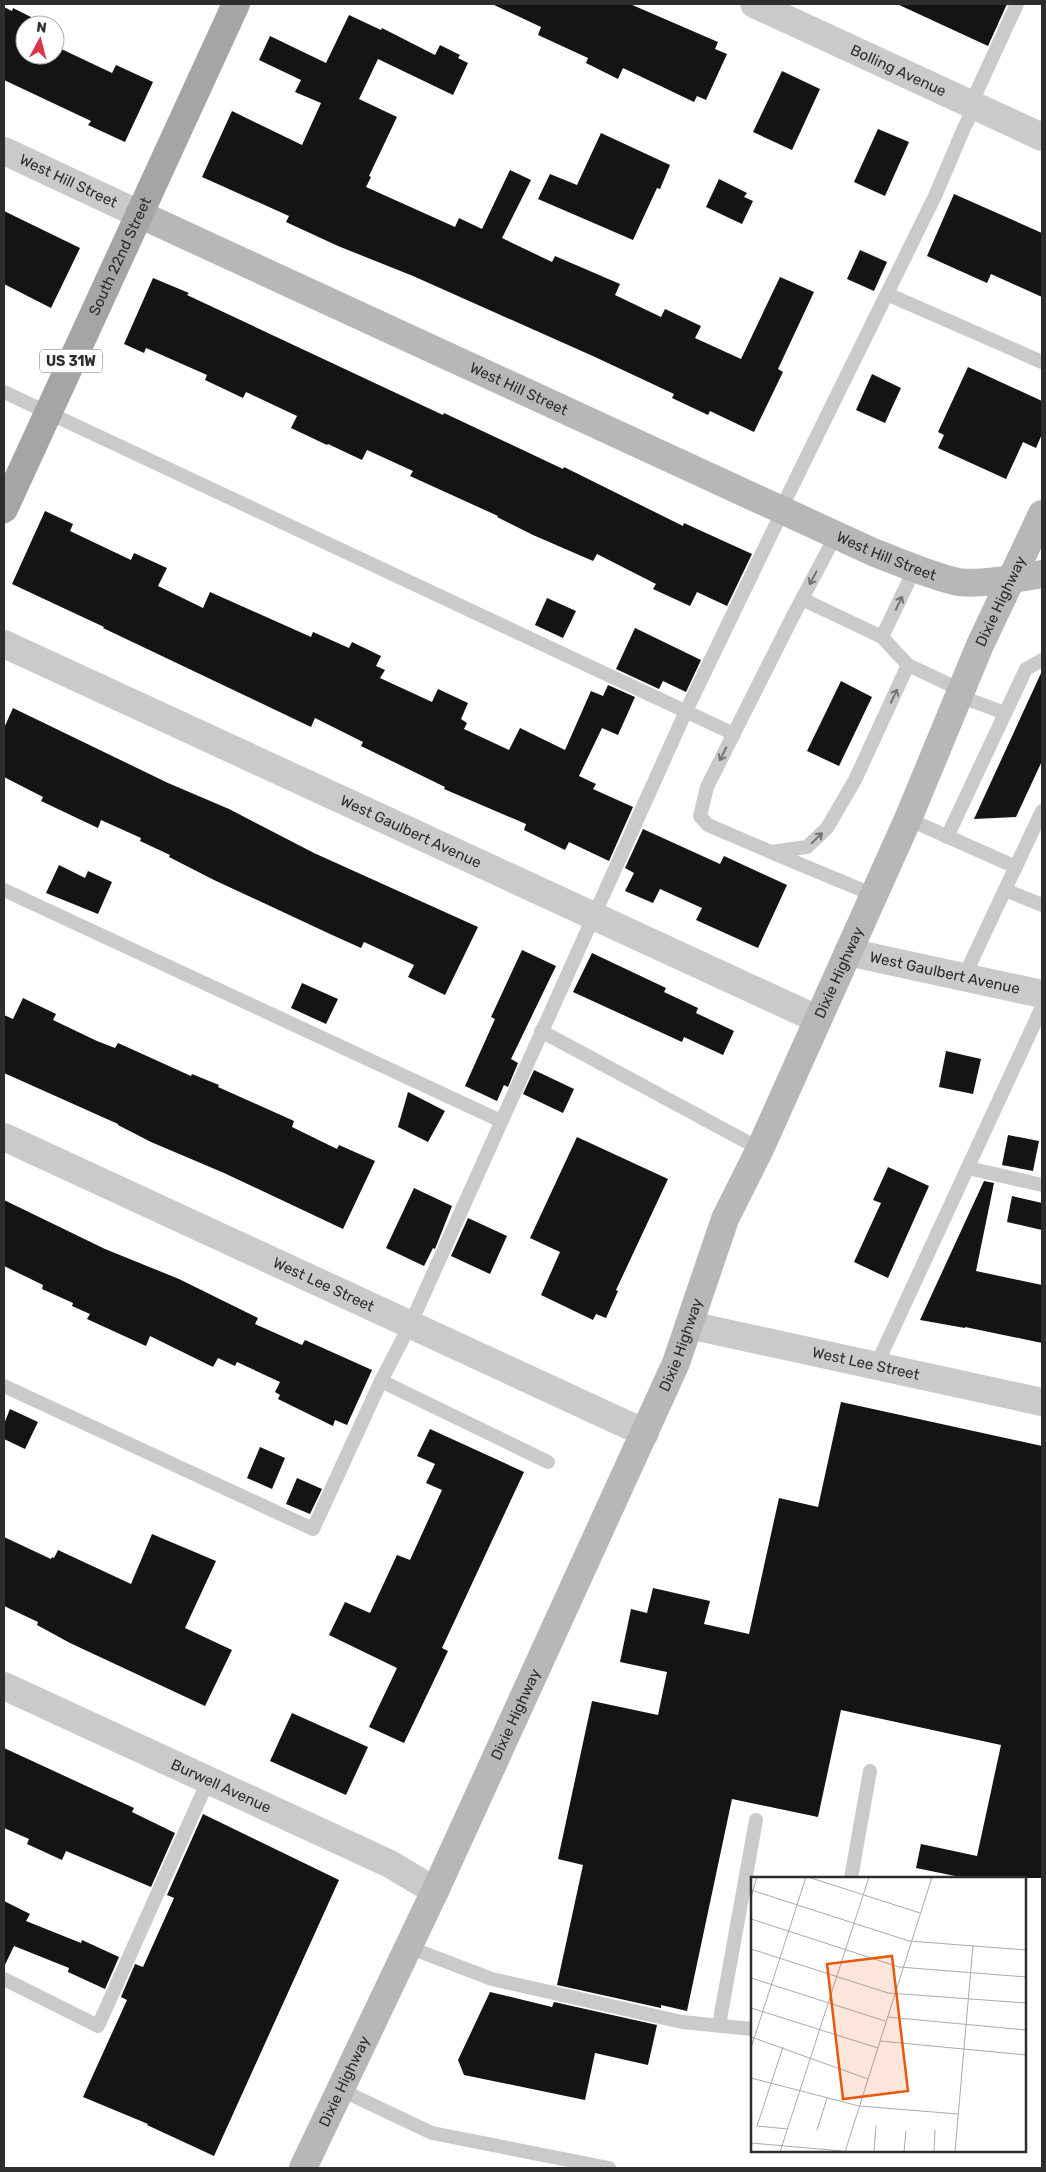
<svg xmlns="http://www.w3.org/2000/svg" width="1046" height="2172" font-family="Rubik,sans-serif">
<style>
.building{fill:#141414}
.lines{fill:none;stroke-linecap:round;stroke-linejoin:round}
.lane{stroke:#cacaca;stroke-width:14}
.street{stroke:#cacaca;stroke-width:28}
.secondary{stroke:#b7b7b7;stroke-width:28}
.primary{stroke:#a5a5a5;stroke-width:28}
.oneway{stroke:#747474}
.labels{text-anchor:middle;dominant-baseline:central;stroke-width:5;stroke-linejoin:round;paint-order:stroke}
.shield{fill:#fff;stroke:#6c6c6c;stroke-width:1}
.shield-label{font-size:14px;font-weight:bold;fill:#2d2d2d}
.street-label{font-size:15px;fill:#2d2d2d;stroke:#fff}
.inset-road{fill:none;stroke:#ababab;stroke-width:1}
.view{fill:#e8590c;fill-opacity:0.15;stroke:#e8590c;stroke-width:2.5}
.inset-edge{fill:none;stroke:#2d2d2d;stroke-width:2.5}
</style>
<rect width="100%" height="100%" fill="#fff"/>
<g class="building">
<path d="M 492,4 L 630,4 L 718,42 L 715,49 L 727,54 L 706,100 L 697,96 L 694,102 L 623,68 L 618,79 L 586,63 L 588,58 L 538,35 L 541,27 Z"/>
<path d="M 897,4 L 1007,4 L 988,46 Z"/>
<path d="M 4,7 L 12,11 L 13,8 L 43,23 L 42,25 L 25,25 L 25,55 L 55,55 L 55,46 L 112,73 L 116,65 L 153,82 L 125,142 L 88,125 L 91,121 L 4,80 Z"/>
<path d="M 349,15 L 381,30 L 382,28 L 435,55 L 440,45 L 460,55 L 458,58 L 468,63 L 453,95 L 378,59 L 359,99 L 397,117 L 369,176 L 371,177 L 366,187 L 455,227 L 459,218 L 482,229 L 510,170 L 531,180 L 502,238 L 552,262 L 555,256 L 620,284 L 615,295 L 661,317 L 665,309 L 701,326 L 695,338 L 741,359 L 780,277 L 814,292 L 778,369 L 783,372 L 754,432 L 710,411 L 708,415 L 672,398 L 674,394 L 595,357 L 413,276 L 338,246 L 286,222 L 289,216 L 202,177 L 232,111 L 302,145 L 321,103 L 295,92 L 301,80 L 259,60 L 270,36 L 326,63 Z"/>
<path d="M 782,71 L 820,89 L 792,150 L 753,132 Z"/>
<path d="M 878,129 L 909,142 L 885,196 L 854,182 Z"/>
<path d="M 601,133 L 670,165 L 660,189 L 657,188 L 633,240 L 538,199 L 550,174 L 577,185 Z"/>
<path d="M 719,179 L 747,193 L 744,197 L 753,201 L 742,224 L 706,207 Z"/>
<path d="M 954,194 L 1042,233 L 1042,297 L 991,274 L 987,283 L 927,256 Z"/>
<path d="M 4,211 L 80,248 L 51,308 L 4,284 Z"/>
<path d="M 860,250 L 887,262 L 874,291 L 847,279 Z"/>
<path d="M 153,278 L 189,293 L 187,295 L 443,415 L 444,413 L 563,469 L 564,467 L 683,526 L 684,523 L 752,554 L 727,606 L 697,592 L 690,606 L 653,589 L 656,584 L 597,554 L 593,561 L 533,535 L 497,517 L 498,516 L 410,476 L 413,471 L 367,450 L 362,460 L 328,444 L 327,445 L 291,428 L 297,416 L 246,392 L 243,398 L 205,380 L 207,375 L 146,348 L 144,353 L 124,344 Z"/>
<path d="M 968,367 L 1042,401 L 1042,434 L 1036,448 L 1023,442 L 1006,479 L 938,448 L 944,435 L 938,432 Z"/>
<path d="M 872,374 L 901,388 L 885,423 L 856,410 Z"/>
<path d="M 45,511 L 73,524 L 70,531 L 131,560 L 134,553 L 167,568 L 158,586 L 203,608 L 210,592 L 311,637 L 313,632 L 349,648 L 352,642 L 381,656 L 376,666 L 385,670 L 380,678 L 432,702 L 438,689 L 468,703 L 461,719 L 467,723 L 464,729 L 509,750 L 520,728 L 565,750 L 591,691 L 603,696 L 608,685 L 635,697 L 618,735 L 602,728 L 579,776 L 596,784 L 593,789 L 633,807 L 609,861 L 569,842 L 565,850 L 524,830 L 526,824 L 444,789 L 445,787 L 361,746 L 363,742 L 315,718 L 311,727 L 103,628 L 104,627 L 12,584 Z"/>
<path d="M 547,598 L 576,611 L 563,638 L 535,625 Z"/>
<path d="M 635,628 L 701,660 L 686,692 L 663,681 L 659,689 L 616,669 Z"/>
<path d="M 1042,671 L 1042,761 L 1016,817 L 974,819 Z"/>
<path d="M 841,681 L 872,697 L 839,766 L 807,751 Z"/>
<path d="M 13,708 L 168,783 L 229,809 L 314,853 L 478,927 L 445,995 L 408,977 L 414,965 L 364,942 L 361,948 L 330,934 L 214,880 L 169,857 L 170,855 L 140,841 L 141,838 L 101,820 L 98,828 L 41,801 L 43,797 L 4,777 L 4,728 Z"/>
<path d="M 643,829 L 720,864 L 724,856 L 787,885 L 758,948 L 696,920 L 702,908 L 660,889 L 653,903 L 625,891 L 634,873 L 625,868 Z"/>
<path d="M 59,865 L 85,878 L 88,871 L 112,882 L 98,914 L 46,893 Z"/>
<path d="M 522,950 L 556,966 L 511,1059 L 518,1063 L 508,1087 L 504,1085 L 497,1101 L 465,1086 L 495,1019 L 491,1017 Z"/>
<path d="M 592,953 L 666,988 L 664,992 L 698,1008 L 696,1013 L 734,1031 L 723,1055 L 684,1037 L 682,1042 L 573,992 Z"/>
<path d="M 302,983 L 338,999 L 326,1024 L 291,1008 Z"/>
<path d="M 23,998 L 56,1014 L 53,1020 L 97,1041 L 115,1048 L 118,1043 L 191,1076 L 192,1074 L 219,1085 L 218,1087 L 294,1121 L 292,1127 L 337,1149 L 339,1145 L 375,1161 L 343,1229 L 224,1173 L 151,1142 L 118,1125 L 118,1124 L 4,1073 L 4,1015 L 13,1019 Z"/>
<path d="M 946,1051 L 981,1059 L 973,1094 L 939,1087 Z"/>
<path d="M 534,1070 L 574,1089 L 563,1113 L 523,1094 Z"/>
<path d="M 408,1092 L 445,1111 L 428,1142 L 398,1127 Z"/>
<path d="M 1008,1135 L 1039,1141 L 1033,1171 L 1002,1165 Z"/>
<path d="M 577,1137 L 668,1179 L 616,1290 L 618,1291 L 606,1318 L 596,1314 L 593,1320 L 541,1295 L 560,1252 L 530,1238 Z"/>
<path d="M 888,1167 L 929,1186 L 888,1278 L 854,1262 L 881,1203 L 873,1200 Z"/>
<path d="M 984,1181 L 994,1183 L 976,1271 L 1042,1285 L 1042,1343 L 965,1327 L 965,1328 L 920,1320 Z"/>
<path d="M 414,1188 L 452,1206 L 435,1249 L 433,1248 L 424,1266 L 386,1248 Z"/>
<path d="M 1012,1196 L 1042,1203 L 1042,1230 L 1007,1222 Z"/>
<path d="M 4,1200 L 105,1249 L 179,1279 L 258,1318 L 255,1324 L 302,1345 L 305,1340 L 372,1370 L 347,1425 L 335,1420 L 333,1426 L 278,1399 L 280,1395 L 275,1392 L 280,1382 L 237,1362 L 235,1366 L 218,1358 L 213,1367 L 150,1336 L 146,1346 L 87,1319 L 90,1314 L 72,1306 L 73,1303 L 42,1289 L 43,1285 L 4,1266 Z"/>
<path d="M 468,1218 L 507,1236 L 490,1274 L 451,1256 Z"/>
<path d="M 841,1402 L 1042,1446 L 1042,1878 L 965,1878 L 916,1868 L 921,1844 L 977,1856 L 1001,1745 L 841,1710 L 818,1817 L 732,1799 L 687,2011 L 661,2005 L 661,2008 L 557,1985 L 583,1865 L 558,1859 L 592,1701 L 658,1715 L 667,1672 L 620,1662 L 631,1609 L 647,1613 L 653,1588 L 710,1601 L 704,1624 L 749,1634 L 779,1498 L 818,1507 Z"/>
<path d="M 10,1409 L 38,1422 L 25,1449 L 4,1439 L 4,1424 Z"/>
<path d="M 430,1429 L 524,1472 L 442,1648 L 448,1651 L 404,1743 L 369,1727 L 397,1668 L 329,1635 L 345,1602 L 370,1613 L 397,1555 L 410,1560 L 442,1490 L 426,1483 L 435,1464 L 417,1456 Z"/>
<path d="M 260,1447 L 285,1458 L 272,1489 L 247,1478 Z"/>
<path d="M 297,1478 L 322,1489 L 310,1514 L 286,1504 Z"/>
<path d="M 152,1534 L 216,1561 L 185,1628 L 232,1650 L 205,1706 L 70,1643 L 37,1625 L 38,1622 L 4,1606 L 4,1537 L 51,1559 L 52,1557 L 54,1558 L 58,1550 L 131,1584 Z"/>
<path d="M 292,1713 L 368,1747 L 346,1795 L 270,1761 Z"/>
<path d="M 4,1748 L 134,1808 L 132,1812 L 175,1833 L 151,1887 L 66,1851 L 62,1860 L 27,1844 L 29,1839 L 4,1828 Z"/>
<path d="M 203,1814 L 339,1880 L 214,2156 L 147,2125 L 148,2124 L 83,2097 L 127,2000 L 121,1997 L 135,1964 L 143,1967 L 174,1898 L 167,1895 Z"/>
<path d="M 4,1901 L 30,1914 L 26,1921 L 81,1943 L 82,1940 L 119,1957 L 105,1989 L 68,1972 L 69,1968 L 14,1946 L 4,1967 Z"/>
<path d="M 490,1992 L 552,2007 L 554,2002 L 657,2025 L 648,2065 L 595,2053 L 585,2100 L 464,2075 L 458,2060 Z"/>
</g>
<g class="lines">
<g class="lane">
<path d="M 971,104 L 1017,4"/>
<path d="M 887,294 L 1042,362"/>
<path d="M 4,392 L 734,734"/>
<path d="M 781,509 L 935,196 L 964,128 L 975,106"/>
<path d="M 836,535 L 794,614 L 707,787 L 700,816 L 708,825 L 771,852 L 807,847 L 827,828 L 855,780 L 908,665"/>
<path d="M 802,599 L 882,637 L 908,665 L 961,690"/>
<path d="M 882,637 L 915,568"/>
<path d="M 959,696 L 1005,713"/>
<path d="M 908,819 L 1016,867"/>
<path d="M 947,837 L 1026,669 L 1042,660"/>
<path d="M 773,853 L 874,895"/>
<path d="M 4,890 L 501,1121"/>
<path d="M 1005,890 L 1042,905"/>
<path d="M 964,977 L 1042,811"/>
<path d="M 541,1031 L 760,1149"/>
<path d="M 968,1168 L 1042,1185"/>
<path d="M 876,1366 L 1042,1007"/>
<path d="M 381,1381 L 548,1462"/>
<path d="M 4,1386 L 313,1529 L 381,1381 L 410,1325 L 686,711 L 783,510"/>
<path d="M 851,1878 L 870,1771"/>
<path d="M 408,1947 L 492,1979 L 682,2022 L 752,2029"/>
<path d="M 4,1979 L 98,2026 L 208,1781"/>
<path d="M 719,2025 L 756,1820"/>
<path d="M 341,2090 L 432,2133 L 609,2168"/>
</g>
<g class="street">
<path id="s1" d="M 754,4 L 1042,137"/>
<path id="s2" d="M 4,151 L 139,214"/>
<path id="s3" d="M 4,644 L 817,1019"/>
<path id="s4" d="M 848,952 L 1042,994"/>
<path id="s5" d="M 4,1137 L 645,1433"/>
<path id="s6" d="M 689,1325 L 1042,1402"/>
<path id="s7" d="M 4,1686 L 390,1864 L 435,1891"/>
</g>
<g class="secondary">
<path id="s8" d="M 139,214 L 875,553 C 902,563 930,576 958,582 C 979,585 1021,578 1042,574"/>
<path id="s9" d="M 303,2168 L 435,1891 L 676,1363 L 725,1219 L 760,1149 L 908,819 L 980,645 L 1042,514"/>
</g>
<path class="primary" id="s10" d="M 4,509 L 236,4"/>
</g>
<defs><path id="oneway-shaft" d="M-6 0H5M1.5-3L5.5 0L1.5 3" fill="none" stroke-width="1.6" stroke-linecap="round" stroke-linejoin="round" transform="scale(1.25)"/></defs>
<g class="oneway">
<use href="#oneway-shaft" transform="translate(813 578) rotate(118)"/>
<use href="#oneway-shaft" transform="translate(899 603) rotate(-65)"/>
<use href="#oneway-shaft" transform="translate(894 696) rotate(-65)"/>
<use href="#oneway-shaft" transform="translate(723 754) rotate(117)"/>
<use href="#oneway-shaft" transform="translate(817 838) rotate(-44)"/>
</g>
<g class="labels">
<rect class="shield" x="40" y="349.5" width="62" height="23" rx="4"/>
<g class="shield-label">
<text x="71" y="361">US 31W</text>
</g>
<g class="street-label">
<text stroke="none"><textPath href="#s1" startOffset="159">Bolling Avenue</textPath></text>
<text stroke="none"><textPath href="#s2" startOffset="71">West Hill Street</textPath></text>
<text stroke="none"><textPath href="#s10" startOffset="278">South 22nd Street</textPath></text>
<text stroke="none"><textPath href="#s8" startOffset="418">West Hill Street</textPath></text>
<text stroke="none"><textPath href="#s8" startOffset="822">West Hill Street</textPath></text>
<text stroke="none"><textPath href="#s9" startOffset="1716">Dixie Highway</textPath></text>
<text stroke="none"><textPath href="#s3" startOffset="448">West Gaulbert Avenue</textPath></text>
<text stroke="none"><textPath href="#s9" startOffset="1311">Dixie Highway</textPath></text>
<text stroke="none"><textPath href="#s4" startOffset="99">West Gaulbert Avenue</textPath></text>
<text stroke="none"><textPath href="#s5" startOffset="352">West Lee Street</textPath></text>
<text stroke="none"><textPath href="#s9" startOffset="906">Dixie Highway</textPath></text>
<text stroke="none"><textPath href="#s6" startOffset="181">West Lee Street</textPath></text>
<text stroke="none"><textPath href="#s9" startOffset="501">Dixie Highway</textPath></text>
<text stroke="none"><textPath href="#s7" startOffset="239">Burwell Avenue</textPath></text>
<text stroke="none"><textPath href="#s9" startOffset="96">Dixie Highway</textPath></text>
</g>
</g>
<g transform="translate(751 1877)">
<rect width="275" height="275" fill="#fff"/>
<path class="inset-road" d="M 57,0 L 169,36M 0,13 L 158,64 L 275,73M 0,20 L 6,0M 0,42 L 148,90 L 275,100M 0,72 L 137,116 L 275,126M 0,101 L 134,144M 0,131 L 127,171M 136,140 L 275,153M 0,160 L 117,202M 129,164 L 275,178M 32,170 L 6,249 L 37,252M 0,171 L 55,0M 0,201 L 108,229 L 207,237M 66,253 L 76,221M 0,266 L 102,275M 29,275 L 118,0M 94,275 L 181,0M 123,275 L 125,248M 153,275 L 155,254M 183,275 L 184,253M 204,275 L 222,68"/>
<path class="view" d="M 141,79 L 157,214 L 92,222 L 76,87 Z"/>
<rect width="275" height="275" class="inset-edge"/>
</g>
<rect width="1046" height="2172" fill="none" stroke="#2d2d2d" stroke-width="10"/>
<g transform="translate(40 40) rotate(7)"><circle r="24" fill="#ffffff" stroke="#ababab"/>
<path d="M0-4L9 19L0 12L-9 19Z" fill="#df344e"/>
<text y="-8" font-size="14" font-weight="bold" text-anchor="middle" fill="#2d2d2d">N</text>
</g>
</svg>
